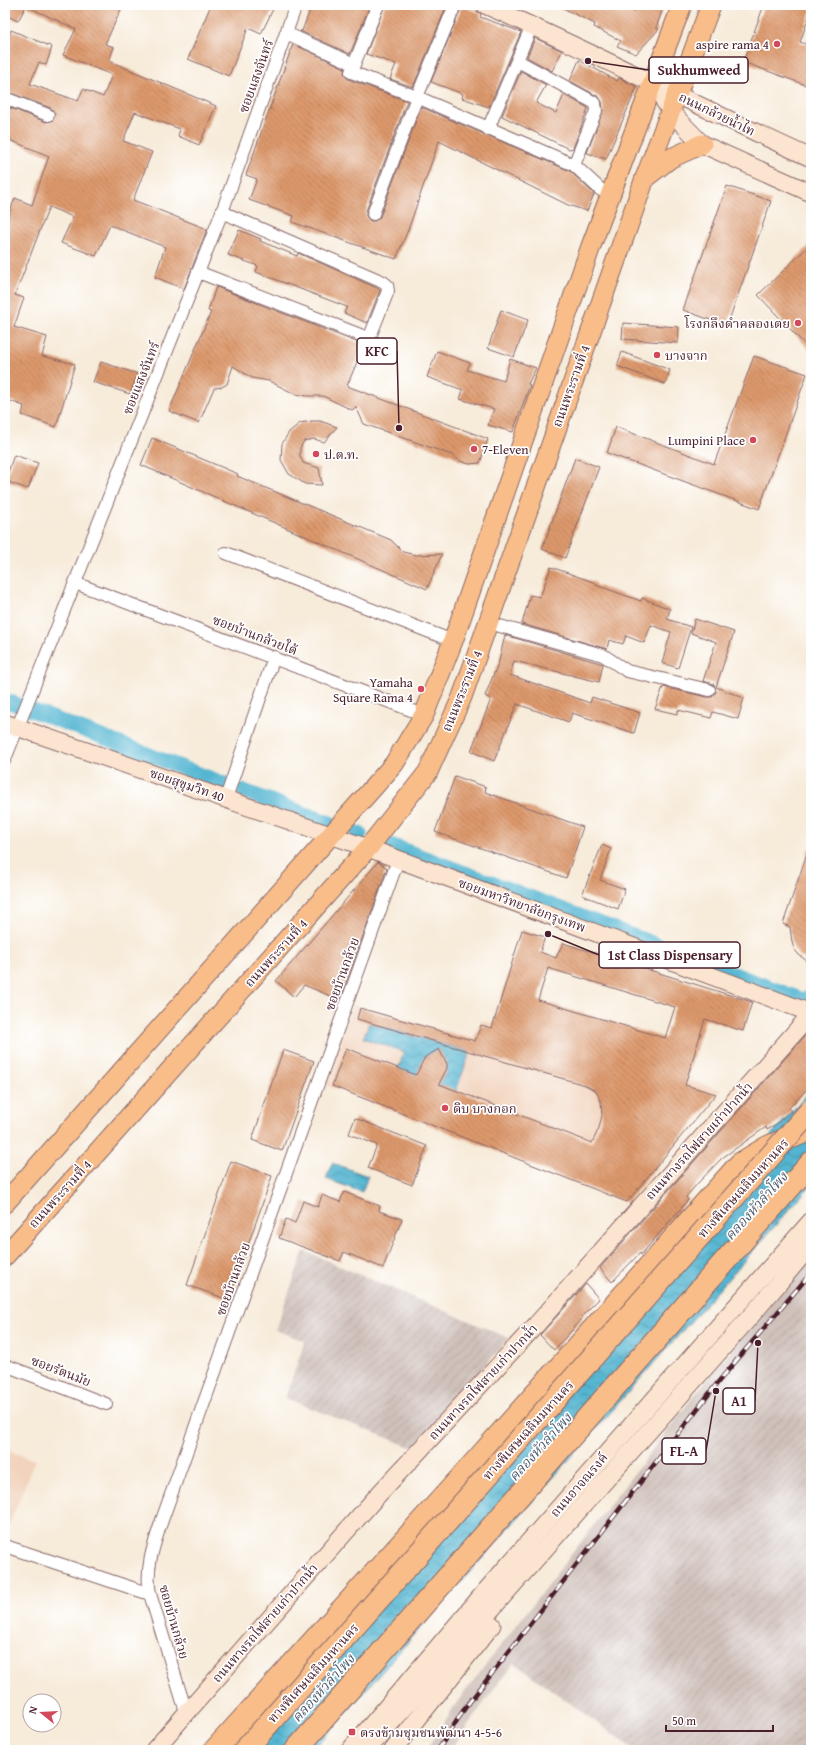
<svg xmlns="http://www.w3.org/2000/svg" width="816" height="1755" font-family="'Gentium Book Plus','Noto Serif Thai',serif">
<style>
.built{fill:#f2d4be}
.industrial{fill:url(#industrial-furrows)}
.railway{fill:#cfc0ba}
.water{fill:url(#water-waves);stroke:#4e6a7e}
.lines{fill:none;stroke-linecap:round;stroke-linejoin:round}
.canal{stroke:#53b5d1;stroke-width:15}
.building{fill:url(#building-back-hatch);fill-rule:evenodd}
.street-casing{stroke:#876668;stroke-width:14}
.secondary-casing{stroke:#876668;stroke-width:19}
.primary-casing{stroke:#876668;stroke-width:21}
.highway-casing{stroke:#876668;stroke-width:24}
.street{stroke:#fff;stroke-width:12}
.secondary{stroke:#fce5d0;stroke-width:17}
.primary{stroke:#f8bd89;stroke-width:19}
.highway{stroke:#f8bd89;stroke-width:22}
.rail-casing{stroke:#4a1f2b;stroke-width:4.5}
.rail{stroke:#fff;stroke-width:3;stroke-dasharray:9;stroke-linecap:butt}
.highway-bridge-casing{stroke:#876668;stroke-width:24;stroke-linecap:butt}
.highway-bridge{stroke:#f8bd89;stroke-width:22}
.poi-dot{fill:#d1495b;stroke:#fff;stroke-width:1.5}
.labels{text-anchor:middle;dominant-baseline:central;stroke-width:3.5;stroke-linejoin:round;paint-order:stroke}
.poi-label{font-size:13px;fill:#4a1f2b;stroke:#fff;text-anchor:start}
.street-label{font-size:13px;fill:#4a1f2b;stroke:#fff}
.water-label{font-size:14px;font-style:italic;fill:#4e5b6d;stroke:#fff}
.leader{fill:none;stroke:#4a1f2b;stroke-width:1.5}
.callout-dot{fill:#4a1f2b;stroke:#fff;stroke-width:1.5}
.callout{fill:#fff;stroke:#4a1f2b;stroke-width:1.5}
.callout-label{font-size:14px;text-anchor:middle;font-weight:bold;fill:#4a1f2b}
</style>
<defs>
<pattern id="industrial-furrows" width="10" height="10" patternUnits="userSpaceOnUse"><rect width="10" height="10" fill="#cfc0ba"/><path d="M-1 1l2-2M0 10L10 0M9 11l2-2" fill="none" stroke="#b3a5a0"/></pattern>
<pattern id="water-waves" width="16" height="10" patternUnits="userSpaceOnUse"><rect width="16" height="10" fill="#53b5d1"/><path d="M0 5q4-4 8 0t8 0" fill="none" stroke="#4793aa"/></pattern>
<pattern id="building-back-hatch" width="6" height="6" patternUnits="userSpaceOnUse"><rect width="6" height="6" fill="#dd996c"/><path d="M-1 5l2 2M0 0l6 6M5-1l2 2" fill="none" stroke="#b57c59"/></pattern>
</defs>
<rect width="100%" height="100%" fill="#fff"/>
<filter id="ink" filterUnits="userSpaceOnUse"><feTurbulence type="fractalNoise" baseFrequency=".025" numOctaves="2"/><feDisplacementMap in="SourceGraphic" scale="8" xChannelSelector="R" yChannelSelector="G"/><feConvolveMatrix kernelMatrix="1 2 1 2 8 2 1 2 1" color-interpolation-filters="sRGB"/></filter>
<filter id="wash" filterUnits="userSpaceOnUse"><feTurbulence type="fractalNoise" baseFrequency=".012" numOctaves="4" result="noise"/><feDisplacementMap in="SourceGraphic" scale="16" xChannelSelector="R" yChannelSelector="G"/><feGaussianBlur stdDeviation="0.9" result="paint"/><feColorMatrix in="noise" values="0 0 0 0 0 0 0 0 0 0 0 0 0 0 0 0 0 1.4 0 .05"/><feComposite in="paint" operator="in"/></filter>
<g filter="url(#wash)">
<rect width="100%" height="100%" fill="#f7ebd9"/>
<g class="built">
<path d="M 353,1005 L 473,1038 L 481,1020 L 721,1090 L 628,1204 L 323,1084 Z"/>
<path d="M 5,1450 L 35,1460 L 5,1535 Z"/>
</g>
<g class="industrial">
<path d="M 304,1251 L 509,1338 L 413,1448 L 285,1398 L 305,1341 L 275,1330 Z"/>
<path d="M 811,1289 L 811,1750 L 635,1750 L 514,1663 L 727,1387 Z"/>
</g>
<path class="railway" d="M 811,1257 L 811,1289 L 727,1387 L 493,1690 L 451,1750 L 426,1750 L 457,1702 L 711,1374 Z"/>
<g class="water">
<path d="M 369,1023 L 470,1052 L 456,1091 L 431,1081 C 442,1080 448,1076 447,1064 L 432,1054 C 415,1058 420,1069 427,1080 L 398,1069 L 404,1052 L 363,1038 Z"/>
<path d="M 811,1090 L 811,1185 L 322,1740 L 312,1750 L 223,1750 Z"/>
<path d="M 332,1163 L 368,1176 L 362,1192 L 326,1179 Z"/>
</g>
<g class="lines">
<g class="canal">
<path d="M 5,700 L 228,785"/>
<path d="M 244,791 L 330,823"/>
<path d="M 357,833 L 360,834"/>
<path d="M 383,842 L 803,1000 L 811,996"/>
</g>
</g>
<g id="blocks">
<g class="building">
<path d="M 5,5 L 123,5 L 105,44 L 114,47 L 109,61 L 216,106 L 199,145 L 178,136 L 180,129 L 135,112 L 123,141 L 152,152 L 133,200 L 207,229 L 184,289 L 155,277 L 165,247 L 110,225 L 96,256 L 61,243 L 73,217 L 49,207 L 15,295 L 24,298 L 14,327 L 47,337 L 42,356 L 75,364 L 56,427 L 22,415 L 24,406 L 5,399 L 5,225 L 15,198 L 32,205 L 49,156 L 5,138 L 5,106 L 46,122 L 52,121 L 55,114 L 51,108 L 5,91 L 5,44 L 11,30 L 52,47 L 46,65 L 39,62 L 30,84 L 78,101 L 83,89 L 103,97 L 112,75 L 63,55 L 76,29 L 26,6 L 18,21 L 5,15 Z"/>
<path d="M 211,5 L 275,5 L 261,34 L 248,28 L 229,76 L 188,59 Z"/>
<path d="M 312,5 L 370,5 L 350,54 L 300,31 L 302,31 Z"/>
<path d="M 385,5 L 447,5 L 413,87 L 390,79 L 396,64 L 366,54 Z"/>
<path d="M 557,5 L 618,5 L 635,11 L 639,5 L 664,5 L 656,28 L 659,29 L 636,54 L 617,46 L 621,41 L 594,27 L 595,24 Z"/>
<path d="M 764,5 L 811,5 L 811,11 L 800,42 L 811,46 L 811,87 L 743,62 Z"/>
<path d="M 462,6 L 478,12 L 481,14 L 480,17 L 521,32 L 489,107 L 462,98 L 463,94 L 431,82 Z"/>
<path d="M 535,38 L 562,51 L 552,71 L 527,57 Z"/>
<path d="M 293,44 L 345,68 L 344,73 L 348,79 L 407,101 L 366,211 L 366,216 L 370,221 L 375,221 L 380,217 L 421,107 L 570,171 L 594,194 L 587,211 L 568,205 L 439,141 L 408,230 L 396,259 L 292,222 L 294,216 L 249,200 L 257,179 L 246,175 Z"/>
<path d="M 579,60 L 617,81 L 619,78 L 637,87 L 606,159 L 587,153 L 603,110 L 602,102 L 599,97 L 570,81 Z"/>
<path d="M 521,71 L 546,85 L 536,103 L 556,113 L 564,95 L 588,108 L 573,148 L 569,149 L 502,116 Z"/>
<path d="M 727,186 L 771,201 L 727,326 L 683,310 Z"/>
<path d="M 239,230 L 261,239 L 260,241 L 297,256 L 298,253 L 379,289 L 380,290 L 367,323 L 344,313 L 347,307 L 256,272 L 258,266 L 228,255 Z"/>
<path d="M 811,244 L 811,351 L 758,295 Z"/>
<path d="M 216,287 L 364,345 L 347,386 L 488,439 L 480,463 L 469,464 L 460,461 L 452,455 L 364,424 L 356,407 L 352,410 L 323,396 L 308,396 L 295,394 L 269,381 L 252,378 L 233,366 L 227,384 L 222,387 L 214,388 L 199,423 L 169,411 L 211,312 L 208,311 Z"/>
<path d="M 501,310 L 528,320 L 514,357 L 488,348 Z"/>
<path d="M 623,323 L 679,327 L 678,343 L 622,339 Z"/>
<path d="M 437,351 L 470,363 L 467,370 L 504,381 L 510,359 L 536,368 L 528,384 L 530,385 L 513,432 L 488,425 L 494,409 L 460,399 L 463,390 L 427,377 Z"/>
<path d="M 622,352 L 670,370 L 665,384 L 617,366 Z"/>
<path d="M 754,356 L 807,374 L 759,509 L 607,453 L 616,427 L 714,464 Z"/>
<path d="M 101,362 L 138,374 L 130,394 L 93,382 Z"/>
<path d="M 312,421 L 320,421 L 337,427 L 324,442 L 314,439 L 304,441 L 300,448 L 300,456 L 303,463 L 319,468 L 322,485 L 305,484 L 289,474 L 281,460 L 282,444 L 289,432 L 300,423 Z"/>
<path d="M 152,438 L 238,474 L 237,476 L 391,540 L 403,552 L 416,555 L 442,554 L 427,589 L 141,465 Z"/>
<path d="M 14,455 L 38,463 L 28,489 L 5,481 Z"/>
<path d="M 575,458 L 599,467 L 565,558 L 542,549 Z"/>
<path d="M 551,567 L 596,583 L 596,585 L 641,601 L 642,598 L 670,609 L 667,619 L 691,627 L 678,668 L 662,663 L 671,632 L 651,625 L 644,643 L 626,636 L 623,644 L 609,640 L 607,649 L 522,624 L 530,595 L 540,597 Z"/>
<path d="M 695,619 L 734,632 L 716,687 L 744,698 L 738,719 L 713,712 L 711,718 L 678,710 L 677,714 L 655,709 L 663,687 L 707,697 L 712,697 L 716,692 L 714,684 L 703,681 L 716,642 L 691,633 Z"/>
<path d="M 505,635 L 603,664 L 599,682 L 514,661 L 510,675 L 590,703 L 592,697 L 640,713 L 634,733 L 572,713 L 569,722 L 517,704 L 494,761 L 471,751 L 491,699 L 485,696 L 499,661 Z"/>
<path d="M 455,776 L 486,787 L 485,792 L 583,827 L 566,878 L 435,832 Z"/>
<path d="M 602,845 L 611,849 L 600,880 L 625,889 L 618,909 L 582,895 Z"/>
<path d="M 809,848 L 811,849 L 811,964 L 799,955 L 794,949 L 792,942 L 790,927 L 783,924 Z"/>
<path d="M 378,862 L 387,868 L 340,1000 L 304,985 L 294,997 L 276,981 Z"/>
<path d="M 522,930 L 545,937 L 540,952 L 556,958 L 563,943 L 752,1002 L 743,1031 L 705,1019 L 685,1085 L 716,1094 L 627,1202 L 332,1086 L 346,1048 L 416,1075 L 425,1057 L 439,1049 L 447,1064 L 447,1068 L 439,1084 L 592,1143 L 599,1128 L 602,1115 L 601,1102 L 596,1091 L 585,1085 L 357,1019 L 360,1008 L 475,1041 L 481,1025 L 492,1028 ZM 548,968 L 675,1007 L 665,1038 L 538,1000 Z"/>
<path d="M 811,1029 L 811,1085 L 789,1108 L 791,1111 L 775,1125 L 767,1130 L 766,1127 L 722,1158 L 697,1184 L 686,1197 L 688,1200 L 641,1255 L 640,1253 L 612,1282 L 600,1268 Z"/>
<path d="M 283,1050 L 314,1061 L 282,1151 L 252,1140 Z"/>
<path d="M 355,1118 L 427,1146 L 412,1185 L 368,1168 L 377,1145 L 349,1134 Z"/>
<path d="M 231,1161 L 272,1176 L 229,1300 L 187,1285 Z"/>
<path d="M 344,1192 L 380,1206 L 379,1211 L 402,1219 L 383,1268 L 344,1252 L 340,1261 L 279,1238 L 286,1219 L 295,1223 L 303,1201 L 318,1207 L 322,1195 L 340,1202 Z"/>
<path d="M 586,1284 L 599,1299 L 581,1317 L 582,1319 L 554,1350 L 540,1335 Z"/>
</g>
</g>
</g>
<g filter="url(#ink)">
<use href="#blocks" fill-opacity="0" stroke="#876668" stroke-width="1"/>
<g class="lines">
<g class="street-casing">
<g id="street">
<path d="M 378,5 L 351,72 L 417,97 L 574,165 L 601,190 L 611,194"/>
<path d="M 286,33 L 354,64"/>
<path d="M 518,61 L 595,103 L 596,111 L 574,165"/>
<path d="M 5,98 L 48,115"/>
<path d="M 488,129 L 532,25"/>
<path d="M 373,214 L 417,97 L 455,5"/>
<path d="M 198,272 L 363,336 L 367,337 L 371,334 L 388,291 L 387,285 L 383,282 L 222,212"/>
<path d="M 226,553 L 453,641"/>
<path d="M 75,583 L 424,715"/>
<path d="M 489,623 L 603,655 L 627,671 L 709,690"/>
<path d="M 5,759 L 222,212 L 296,5"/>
<path d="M 226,798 L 274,657"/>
<path d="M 5,1365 L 106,1404"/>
<path d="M 5,1546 L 150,1594"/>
<path d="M 186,1712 L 150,1594 C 145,1568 154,1544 162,1520 L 398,860"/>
</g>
</g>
<g class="secondary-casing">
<g id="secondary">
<path d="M 485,5 C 595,53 701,108 811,158"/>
<path d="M 664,101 L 671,112 L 702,144 L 811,193"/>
<path d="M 5,723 L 368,848 L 811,1013"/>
<path d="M 154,1750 L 378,1495 L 536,1325 L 811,1014"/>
<path d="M 350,1750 L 489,1587 L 811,1221"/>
<path d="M 367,1750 L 756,1310 L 811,1245"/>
<path d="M 393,1750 L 492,1625"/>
</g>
</g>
<g class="primary-casing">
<g id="primary">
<path d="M 645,178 L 671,158 L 702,144"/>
<path d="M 5,1203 L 394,764 L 424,715 L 453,641 L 591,246 L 682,5"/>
<path d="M 5,1256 L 368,848 L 428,772 L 462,697 L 645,178 L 711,5"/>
</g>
</g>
<g class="highway-casing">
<g id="highway">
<path d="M 215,1750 L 469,1469 L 740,1164 L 768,1147 L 811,1129"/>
<path d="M 296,1750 L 811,1163"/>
</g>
</g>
<use href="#street" class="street"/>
<use href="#secondary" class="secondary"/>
<use href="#primary" class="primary"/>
<use href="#highway" class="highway"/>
<g class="rail-casing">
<path id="rail" d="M 438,1750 L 465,1708 L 719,1381 L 811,1273"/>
</g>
<use href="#rail" class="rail"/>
<g class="highway-bridge-casing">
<path id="highway-bridge" d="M 245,1750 L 811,1110"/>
</g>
<use href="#highway-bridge" class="highway-bridge"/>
</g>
</g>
<g class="poi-dot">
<circle cx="777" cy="44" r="4"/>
<circle cx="798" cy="323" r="4"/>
<circle cx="657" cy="355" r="4"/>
<circle cx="753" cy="440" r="4"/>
<circle cx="474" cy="449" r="4"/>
<circle cx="316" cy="454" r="4"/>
<circle cx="421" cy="689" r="4"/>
<circle cx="445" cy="1108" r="4"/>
<rect x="348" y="1728" width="8" height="8" rx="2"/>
</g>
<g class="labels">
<g class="poi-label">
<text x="769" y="44" text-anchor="end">aspire rama 4</text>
<text x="790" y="323" text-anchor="end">โรงกลึงดำคลองเตย</text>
<text x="665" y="355">บางจาก</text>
<text x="745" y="440" text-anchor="end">Lumpini Place</text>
<text x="482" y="449">7-Eleven</text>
<text x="324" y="454">ป.ต.ท.</text>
<text x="413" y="682" text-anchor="end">Yamaha<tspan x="413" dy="15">Square Rama 4</tspan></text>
<text x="453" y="1108">ดิบ บางกอก</text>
<text x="360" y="1732">ตรงข้ามชุมชนพัฒนา 4-5-6</text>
</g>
<g class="street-label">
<text transform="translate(256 76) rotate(-70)">ซอยแสงจันทร์</text>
<text transform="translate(717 114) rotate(26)">ถนนกล้วยน้ำไท</text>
<text transform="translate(141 378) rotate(-68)">ซอยแสงจันทร์</text>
<text transform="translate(571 386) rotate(-70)">ถนนพระรามที่ 4</text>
<text transform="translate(255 635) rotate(21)">ซอยบ้านกล้วยใต้</text>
<text transform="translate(462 691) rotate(-68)">ถนนพระรามที่ 4</text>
<text transform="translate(187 785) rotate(19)">ซอยสุขุมวิท 40</text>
<text transform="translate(522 905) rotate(20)">ซอยมหาวิทยาลัยกรุงเทพ</text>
<text transform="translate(276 953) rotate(-48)">ถนนพระรามที่ 4</text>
<text transform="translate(342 974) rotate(-70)">ซอยบ้านกล้วย</text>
<text transform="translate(699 1141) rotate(-48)">ถนนทางรถไฟสายเก่าปากน้ำ</text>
<text transform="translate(743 1188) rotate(-48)">ทางพิเศษเฉลิมมหานคร</text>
<text transform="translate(60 1194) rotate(-48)">ถนนพระรามที่ 4</text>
<text transform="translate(233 1279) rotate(-70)">ซอยบ้านกล้วย</text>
<text transform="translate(61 1371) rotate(21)">ซอยรัตนมัย</text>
<text transform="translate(483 1382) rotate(-47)">ถนนทางรถไฟสายเก่าปากน้ำ</text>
<text transform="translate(528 1430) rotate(-48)">ทางพิเศษเฉลิมมหานคร</text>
<text transform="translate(579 1485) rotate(-49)">ถนนอาจณรงค์</text>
<text transform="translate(174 1622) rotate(74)">ซอยบ้านกล้วย</text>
<text transform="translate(265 1623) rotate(-49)">ถนนทางรถไฟสายเก่าปากน้ำ</text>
<text transform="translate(313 1673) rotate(-48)">ทางพิเศษเฉลิมมหานคร</text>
</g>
<g class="water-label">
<text transform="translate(756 1206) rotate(-48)">คลองหัวลำโพง</text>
<text transform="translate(540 1447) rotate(-48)">คลองหัวลำโพง</text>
<text transform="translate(323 1688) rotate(-48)">คลองหัวลำโพง</text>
</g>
</g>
<path class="leader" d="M588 61L649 70M399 428L397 351M548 934L599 955M758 1343L755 1401M716 1391L706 1451"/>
<g class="callout-dot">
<circle cx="588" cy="61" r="4"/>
<circle cx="399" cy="428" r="4"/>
<circle cx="548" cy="934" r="4"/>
<circle cx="758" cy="1343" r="4"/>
<circle cx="716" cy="1391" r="4"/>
</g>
<g class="callout">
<rect x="649" y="57" width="99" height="26" rx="4"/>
<rect x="357" y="338" width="40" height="26" rx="4"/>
<rect x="599" y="942" width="141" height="26" rx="4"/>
<rect x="723" y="1388" width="32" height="26" rx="4"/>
<rect x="662" y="1438" width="44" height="26" rx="4"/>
</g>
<g class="callout-label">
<text x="699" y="75">Sukhumweed</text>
<text x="377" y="356">KFC</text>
<text x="670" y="960">1st Class Dispensary</text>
<text x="739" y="1406">A1</text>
<text x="684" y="1456">FL-A</text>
</g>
<rect width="816" height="1755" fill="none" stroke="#fff" stroke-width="20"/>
<g transform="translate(42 1713) rotate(288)"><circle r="19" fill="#ffffff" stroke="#b7a5aa"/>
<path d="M0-3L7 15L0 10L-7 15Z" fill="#d1495b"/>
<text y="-6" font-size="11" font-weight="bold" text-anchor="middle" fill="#4a1f2b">N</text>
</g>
<path d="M666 1725v6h107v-6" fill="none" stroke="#4a1f2b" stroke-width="2"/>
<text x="672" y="1725" font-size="12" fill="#4a1f2b" stroke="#ffffff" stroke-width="3" paint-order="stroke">50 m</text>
</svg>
